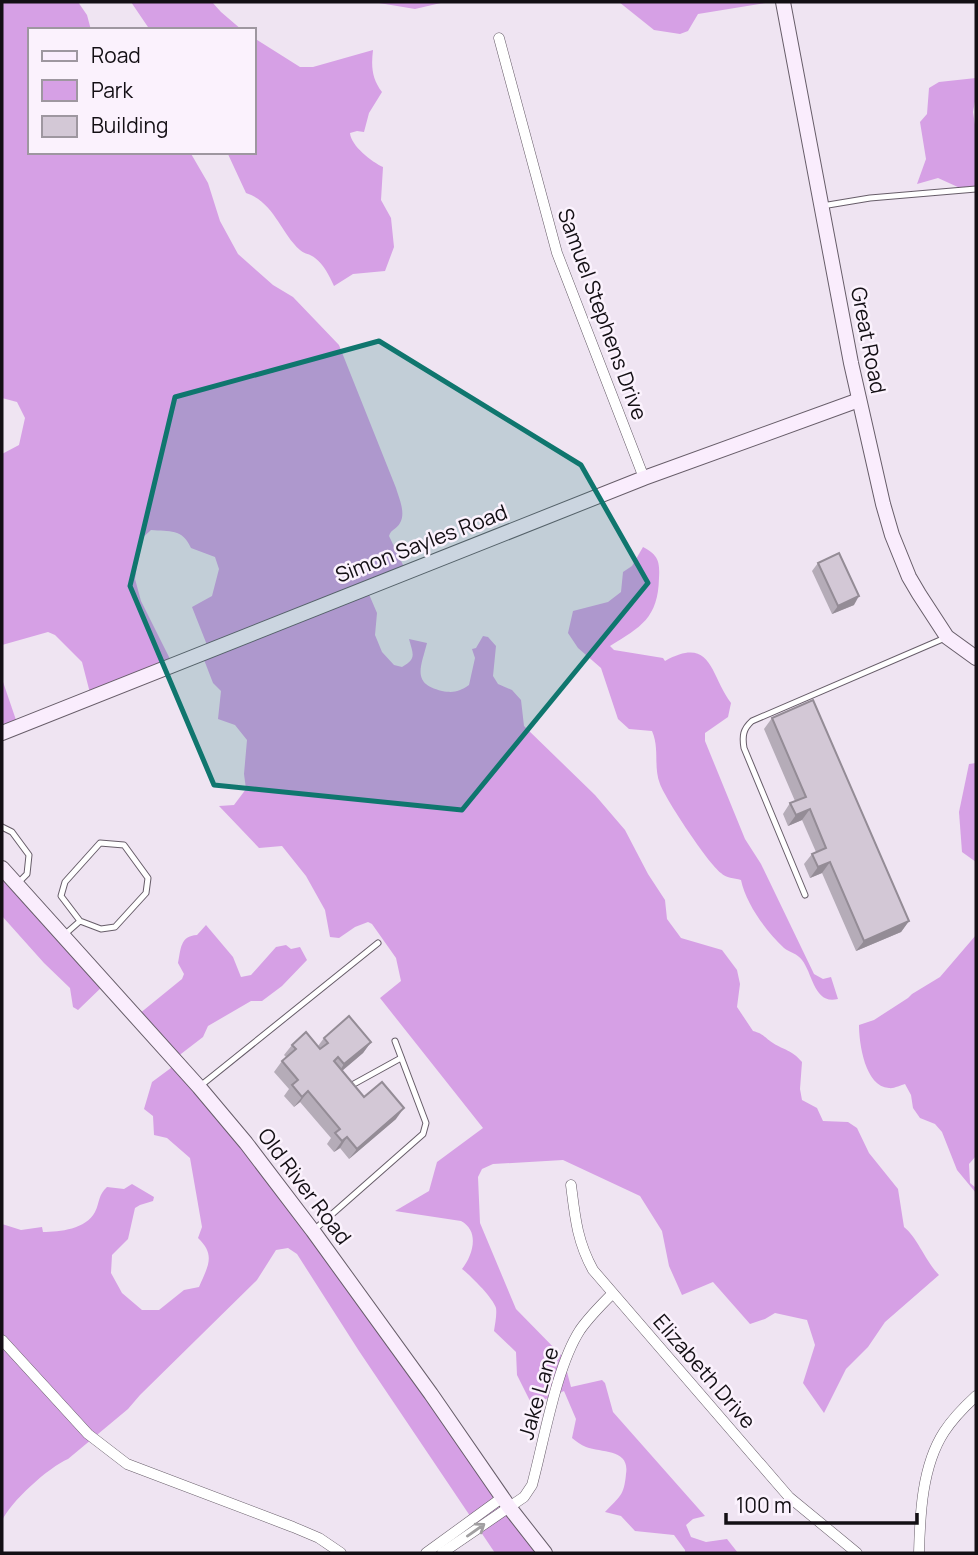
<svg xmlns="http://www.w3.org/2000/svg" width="978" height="1555" font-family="Manrope,sans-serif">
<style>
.green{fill:#d6a0e5}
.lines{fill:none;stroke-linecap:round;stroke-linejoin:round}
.lane-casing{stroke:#675d69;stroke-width:7}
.street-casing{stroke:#675d69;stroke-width:11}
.secondary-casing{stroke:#675d69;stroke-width:16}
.lane{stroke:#fff;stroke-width:5}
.street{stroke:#fff;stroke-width:10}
.secondary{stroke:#faedfd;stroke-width:14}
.wall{fill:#b5acb8}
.shaded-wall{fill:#948c96}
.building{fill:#d3c8d6;stroke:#948c96;stroke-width:2}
.oneway{stroke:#a19fa1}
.marked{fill:#0f766e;fill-opacity:0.2;stroke:#0f766e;stroke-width:5;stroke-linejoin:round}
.labels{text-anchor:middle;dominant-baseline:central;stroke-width:5;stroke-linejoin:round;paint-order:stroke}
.street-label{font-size:21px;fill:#130f14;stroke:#fbf2fd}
</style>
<rect width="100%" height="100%" fill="#efe4f2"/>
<g class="green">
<path d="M 2,2 L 78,2 L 87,15 L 91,30 L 30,30 L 30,152 L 190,152 L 208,183 L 220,221 L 238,254 L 273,285 L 293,297 L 339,345 L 396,488 C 399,498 406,513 400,523 C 397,529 391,529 389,536 L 404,567 L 365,585 L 377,613 L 375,635 L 382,652 L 394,665 L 402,667 C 417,659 413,654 409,639 L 427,643 C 421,667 411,684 442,691 C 453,693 459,692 469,685 L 475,658 L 472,649 L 476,648 L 483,636 L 488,637 L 496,646 L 493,676 L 498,684 L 512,690 L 521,700 L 524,726 L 595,795 L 625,830 L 648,874 L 665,900 L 667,919 L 681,938 L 722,950 L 737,970 L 740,984 L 737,1007 L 753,1031 C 764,1034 764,1037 773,1043 C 785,1051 791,1049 802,1062 L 800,1089 L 802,1100 L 817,1108 L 823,1121 L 848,1122 L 857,1128 L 869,1153 L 898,1189 L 904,1227 C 917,1237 926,1262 939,1275 L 885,1322 L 868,1347 L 846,1369 L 824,1413 L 803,1383 L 815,1345 L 807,1320 L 775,1313 L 765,1319 L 750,1324 L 713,1282 L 682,1295 L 669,1266 L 662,1231 L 640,1196 L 563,1160 L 493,1164 L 482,1169 L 478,1177 L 480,1223 L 516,1309 L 563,1357 L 571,1387 L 602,1380 L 605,1383 L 613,1412 L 705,1516 L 693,1519 L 686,1525 L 691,1537 L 706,1542 L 727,1539 L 738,1553 L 685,1553 L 685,1550 L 674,1535 L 635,1531 L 621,1516 L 605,1512 C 620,1496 624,1496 626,1474 C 630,1449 603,1453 586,1447 C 581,1445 576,1441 572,1438 L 576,1419 L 564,1391 L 532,1405 L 517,1375 L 516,1352 L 494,1331 C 495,1324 497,1315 496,1308 C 493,1298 471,1276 462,1269 C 473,1255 480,1231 461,1221 L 395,1211 L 429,1191 L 437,1162 L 483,1128 L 380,998 L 401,981 L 396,958 L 372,924 L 368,922 L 355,927 L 339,938 L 330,937 L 325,910 L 306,876 L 282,846 L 259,848 L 219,806 L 234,805 L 246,789 L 244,774 L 247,740 L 235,725 L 218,719 L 221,691 L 213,683 L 201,652 L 207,645 L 192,607 L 212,596 L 219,569 L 215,557 L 191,548 C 182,528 170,532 151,530 L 141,539 L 135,579 L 141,601 L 170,659 L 90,693 L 82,662 L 55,635 L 48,632 L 2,645 L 2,454 L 19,445 L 25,418 L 17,402 L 2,398 Z"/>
<path d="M 131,2 L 212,2 L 221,12 L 242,30 L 150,30 Z"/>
<path d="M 373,2 L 445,2 L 415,9 Z"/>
<path d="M 619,2 L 772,2 L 698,14 L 688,31 L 680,34 L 654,30 Z"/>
<path d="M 254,38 L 300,67 L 313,67 L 373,50 C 371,67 372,79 382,92 L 369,113 L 364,132 L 357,131 L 350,133 C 351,146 372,162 383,167 L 381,200 L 391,218 L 394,247 L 385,271 L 353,274 L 334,286 C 329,275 324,265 315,258 C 311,254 304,254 300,250 C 280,232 274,202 246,193 L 227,152 L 254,152 Z"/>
<path d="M 976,78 L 976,96 L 973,112 L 976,131 L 976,190 L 960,188 L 938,178 L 917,184 L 926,159 L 920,122 L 927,114 L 929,88 L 939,82 Z"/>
<path d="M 643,547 C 658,555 660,561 659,578 C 658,618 641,627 610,646 L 614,650 L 663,658 L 665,661 C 712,635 710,675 731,703 L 728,717 L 705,733 L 705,741 L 745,839 L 761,864 L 814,974 L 823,979 L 831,977 L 838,999 C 814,1005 813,974 802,960 C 798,954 789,952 784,948 C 766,931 746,904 741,880 C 734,878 726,878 721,873 C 708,863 666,800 660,784 C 653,766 660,750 652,731 L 629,729 L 618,719 L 601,668 L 578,648 L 568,633 L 573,611 L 608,602 L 621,592 L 623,572 L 632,566 Z"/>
<path d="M 2,679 L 16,720 L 2,729 Z"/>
<path d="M 976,763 L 976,862 L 962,852 L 959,812 L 969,764 Z"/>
<path d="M 2,865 L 106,983 L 78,1010 L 73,1007 L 70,988 L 44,963 L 2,916 Z"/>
<path d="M 206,925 L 233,957 L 241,977 L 251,975 L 276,947 L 286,945 L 291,949 L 300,947 L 307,960 L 282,986 L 262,1001 L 251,1001 L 208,1026 L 203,1037 L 177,1057 L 139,1014 L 182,979 L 184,974 L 178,963 C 181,949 180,936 197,935 Z"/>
<path d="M 976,935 L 976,1156 L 969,1164 L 970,1183 L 976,1188 L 976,1193 L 957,1170 L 942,1132 L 935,1124 L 920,1118 L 913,1108 L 911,1095 L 905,1084 C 901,1085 893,1089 889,1088 C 865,1087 859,1043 859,1025 L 874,1020 L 908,998 L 912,994 L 940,977 Z"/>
<path d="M 179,1062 L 547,1553 L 495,1553 L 359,1351 L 297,1254 L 288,1248 L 276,1250 L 257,1280 L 140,1395 L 128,1409 L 68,1459 C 49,1467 10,1502 2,1521 L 2,1224 L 21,1230 L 42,1227 L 43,1232 C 60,1232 86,1229 95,1212 C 100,1202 98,1195 107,1187 L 124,1189 L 132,1184 L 154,1197 L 153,1201 L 140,1205 L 135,1208 L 128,1239 L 112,1255 L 111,1273 L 122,1293 L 142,1310 L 159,1310 L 184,1290 L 199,1287 C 208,1266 216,1255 198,1238 L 202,1227 L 190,1158 L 167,1138 L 154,1135 L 153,1116 L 144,1109 L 152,1082 Z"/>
</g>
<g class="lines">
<g class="lane-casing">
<g id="lane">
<path d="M 822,206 L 870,198 L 976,189"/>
<path d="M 2,827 L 12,832 L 29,855 L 27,874 L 17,884"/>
<path d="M 805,895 L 744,748 C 742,736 743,729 752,721 L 945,638"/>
<path d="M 63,936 L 80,921 L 101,929 L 115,927 L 146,893 L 148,878 L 124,845 L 100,843 L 65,882 L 61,896 L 80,921"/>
<path d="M 352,1085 L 401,1058"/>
<path d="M 199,1087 L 378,943"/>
<path d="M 314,1230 L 423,1134 L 426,1123 L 395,1041"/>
</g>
</g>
<g class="street-casing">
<g id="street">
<path d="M 499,38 L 557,253 L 644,478"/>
<path d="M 571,1185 C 575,1217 577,1241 593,1270 L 789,1497 L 857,1553"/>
<path d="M 2,1340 L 88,1434 L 127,1464 L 293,1527 L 319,1538 L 341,1553"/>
<path d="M 426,1553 L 503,1497"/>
<path d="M 442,1553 L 524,1497 L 532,1485 C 544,1441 556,1367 580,1330 C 589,1317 601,1305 612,1294"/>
<path d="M 919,1553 C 920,1514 922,1466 944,1432 C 953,1418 964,1407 976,1396"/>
</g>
</g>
<g class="secondary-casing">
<g id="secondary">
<path d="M 783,2 L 851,363 L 883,504 L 892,535 L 909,577 L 919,594 L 947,637 L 976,658"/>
<path d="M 2,733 L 644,478 L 859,400"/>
<path d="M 2,868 L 199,1087 L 246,1143 L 313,1231 L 431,1394 L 509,1507 L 545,1553"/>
</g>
</g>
<use href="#lane" class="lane"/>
<use href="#street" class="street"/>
<use href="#secondary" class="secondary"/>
</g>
<g class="wall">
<path d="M 818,563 L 854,605 L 832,614 L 812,571 Z"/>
<path d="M 772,718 L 909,921 L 901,932 L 856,951 L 822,873 L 810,878 L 804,864 L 812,854 L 816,852 L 802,820 L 788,826 L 783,814 L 790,803 L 795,801 L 764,729 Z"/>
<path d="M 324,1038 L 371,1042 L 363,1053 L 342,1071 L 364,1097 L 396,1119 L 349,1159 L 340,1148 L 334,1152 L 327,1144 L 331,1138 L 300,1102 L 294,1107 L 284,1096 L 289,1089 L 274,1072 L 282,1061 L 286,1057 L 284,1055 L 292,1045 L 318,1046 Z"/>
</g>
<g class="shaded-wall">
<path d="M 859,596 L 854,605 L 832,614 L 838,606 Z"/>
<path d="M 810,809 L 802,820 L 788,826 L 796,815 Z"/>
<path d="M 830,862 L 822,873 L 810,878 L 818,867 Z"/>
<path d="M 909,921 L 901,932 L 856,951 L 864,941 Z"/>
<path d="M 371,1042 L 363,1053 L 337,1075 L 344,1064 Z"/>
<path d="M 308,1091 L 300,1102 L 294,1107 L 302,1097 Z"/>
<path d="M 404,1108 L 396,1119 L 349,1159 L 357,1149 Z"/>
<path d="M 347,1137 L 340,1148 L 334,1152 L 342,1141 Z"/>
</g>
<g class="building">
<path d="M 839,553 L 859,596 L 838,606 L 818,563 Z"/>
<path d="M 813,700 L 909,921 L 864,941 L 830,862 L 818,867 L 812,854 L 826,848 L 810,809 L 796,815 L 790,803 L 806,797 L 772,718 Z"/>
<path d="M 349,1016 L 371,1042 L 344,1064 L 338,1057 L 334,1061 L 364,1097 L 382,1082 L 404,1108 L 357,1149 L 347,1137 L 342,1141 L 335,1133 L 340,1129 L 308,1091 L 302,1097 L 292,1085 L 298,1080 L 282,1061 L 296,1049 L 292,1045 L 306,1032 L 320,1049 L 328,1043 L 324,1038 Z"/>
</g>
<defs><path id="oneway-shaft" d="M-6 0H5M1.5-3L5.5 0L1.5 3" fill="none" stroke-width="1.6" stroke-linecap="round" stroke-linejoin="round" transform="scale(1.75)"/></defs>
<use class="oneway" href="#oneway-shaft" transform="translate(476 1530) rotate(-35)"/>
<path class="marked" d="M 379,341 L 581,465 L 648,583 L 462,810 L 214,785 L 130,586 L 175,397 Z"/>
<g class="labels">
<g class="street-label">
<text transform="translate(603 314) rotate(70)">Samuel Stephens Drive</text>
<text transform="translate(869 340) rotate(79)">Great Road</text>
<text transform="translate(421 543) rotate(-21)">Simon Sayles Road</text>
<text transform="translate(305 1186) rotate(53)">Old River Road</text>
<text transform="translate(705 1371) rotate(49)">Elizabeth Drive</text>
<text transform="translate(538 1393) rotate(-74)">Jake Lane</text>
</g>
</g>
<rect width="978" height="1555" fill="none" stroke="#130f14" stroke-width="7"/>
<rect x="28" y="28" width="228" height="126" fill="#fbf2fd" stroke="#9e97a0" stroke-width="2"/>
<rect x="42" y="51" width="35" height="10" fill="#faedfd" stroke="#9e97a0" stroke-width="2"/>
<text x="91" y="63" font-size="21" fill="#130f14">Road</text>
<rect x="42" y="80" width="35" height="21" fill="#d6a0e5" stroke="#9e97a0" stroke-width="2"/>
<text x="91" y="98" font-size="21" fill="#130f14">Park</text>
<rect x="42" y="116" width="35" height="21" fill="#d3c8d6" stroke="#9e97a0" stroke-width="2"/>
<text x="91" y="133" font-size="21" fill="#130f14">Building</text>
<path d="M726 1513v10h191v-10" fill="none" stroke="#130f14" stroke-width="3.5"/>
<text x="736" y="1513" font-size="21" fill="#130f14" stroke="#fbf2fd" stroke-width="5" paint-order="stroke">100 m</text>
</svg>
